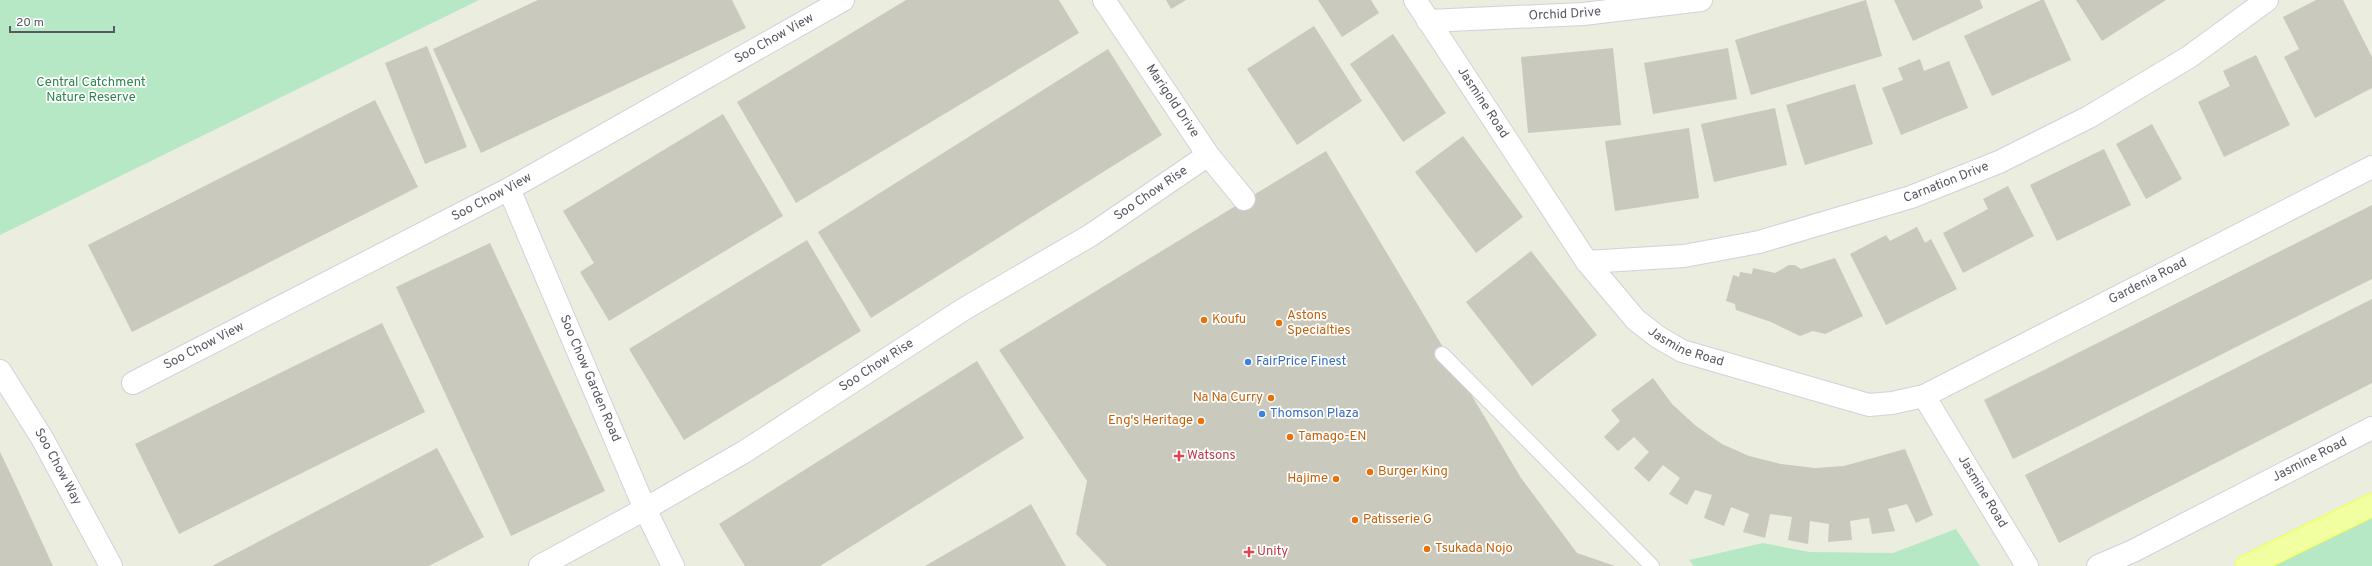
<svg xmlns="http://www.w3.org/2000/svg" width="2372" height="566" font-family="Overpass,sans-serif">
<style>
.green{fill:#b7e8c6}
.building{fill:#c9c9bd}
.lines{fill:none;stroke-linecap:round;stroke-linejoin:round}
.lane-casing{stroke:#d1d1da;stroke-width:16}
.street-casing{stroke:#d1d1da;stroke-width:24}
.primary-casing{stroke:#f9ff44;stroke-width:24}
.lane{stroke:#fff;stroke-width:14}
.street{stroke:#fff;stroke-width:22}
.primary{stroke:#f1ffa0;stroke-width:22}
.food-dot{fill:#e8710a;stroke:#fff;stroke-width:1.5}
.shop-dot{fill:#3f7fe0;stroke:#fff;stroke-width:1.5}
.health-dot{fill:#e0444e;stroke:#fff;stroke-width:1.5}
.labels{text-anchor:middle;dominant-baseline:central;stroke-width:3.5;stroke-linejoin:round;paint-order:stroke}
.street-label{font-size:13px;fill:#575861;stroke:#fff}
.park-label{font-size:13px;fill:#2b854c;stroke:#fff}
.food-label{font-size:13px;fill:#c56008;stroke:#fff;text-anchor:start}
.shop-label{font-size:13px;fill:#366cbe;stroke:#fff;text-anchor:start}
.health-label{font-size:13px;fill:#be3a42;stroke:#fff;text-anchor:start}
</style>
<rect width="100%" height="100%" fill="#ebedde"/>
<g class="green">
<path d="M 0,0 L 479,0 L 0,235 Z"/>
<path d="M 2372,504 L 2372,566 L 2245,566 Z"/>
<path d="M 1956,529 L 1980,566 L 1694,566 L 1689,560 L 1763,543 L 1809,552 L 1893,553 Z"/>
</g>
<g class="building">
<path d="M 538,0 L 732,0 L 746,28 L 481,153 L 433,49 Z"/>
<path d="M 906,0 L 1059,0 L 1079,33 L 796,203 L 737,102 Z"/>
<path d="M 1166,0 L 1186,0 L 1171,9 Z"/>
<path d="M 1318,0 L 1371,0 L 1379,13 L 1342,37 Z"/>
<path d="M 1866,0 L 1882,56 L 1751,95 L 1735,40 Z"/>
<path d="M 1894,0 L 1980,0 L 1983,8 L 1913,41 Z"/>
<path d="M 2041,0 L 2044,0 L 2071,60 L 1992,96 L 1964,36 Z"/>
<path d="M 2076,0 L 2166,0 L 2102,41 Z"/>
<path d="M 2316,0 L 2343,0 L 2372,57 L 2372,88 L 2315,118 L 2284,57 L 2299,49 L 2283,17 Z"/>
<path d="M 1314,26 L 1362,101 L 1297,145 L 1247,69 Z"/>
<path d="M 1393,34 L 1446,113 L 1403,142 L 1350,64 Z"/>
<path d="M 427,46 L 467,147 L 425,164 L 385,63 Z"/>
<path d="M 1613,48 L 1621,125 L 1528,133 L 1521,57 Z"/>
<path d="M 1728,48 L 1737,99 L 1653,114 L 1644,63 Z"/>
<path d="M 1108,49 L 1162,135 L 871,318 L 818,232 Z"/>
<path d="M 2256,55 L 2290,125 L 2224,157 L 2198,102 L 2230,86 L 2223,71 Z"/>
<path d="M 1920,59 L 1924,71 L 1949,61 L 1968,108 L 1901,135 L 1882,88 L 1903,80 L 1898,68 Z"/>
<path d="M 1855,84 L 1873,144 L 1805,165 L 1786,105 Z"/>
<path d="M 375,100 L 418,187 L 132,332 L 88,245 Z"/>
<path d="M 1775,108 L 1787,165 L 1714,182 L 1701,124 Z"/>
<path d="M 723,114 L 783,216 L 609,321 L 580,272 L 594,263 L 563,211 Z"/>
<path d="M 2152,124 L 2182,179 L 2146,199 L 2116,144 Z"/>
<path d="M 1689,128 L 1699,198 L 1615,211 L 1605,141 Z"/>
<path d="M 1463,136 L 1523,217 L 1476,253 L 1415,172 Z"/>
<path d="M 2104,149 L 2131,205 L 2057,241 L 2030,185 Z"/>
<path d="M 1326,151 L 1521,478 L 1577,553 L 1615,566 L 1107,566 L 1076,534 L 1087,481 L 999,350 Z"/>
<path d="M 2008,186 L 2034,236 L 1963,273 L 1943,233 L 1988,209 L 1983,199 Z"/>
<path d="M 2372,205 L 2372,279 L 2013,459 L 1984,400 Z"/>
<path d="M 1917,227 L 1925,243 L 1931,239 L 1957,289 L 1886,325 L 1850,254 L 1886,235 L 1890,241 Z"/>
<path d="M 807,240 L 861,331 L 684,440 L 629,349 Z"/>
<path d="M 490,243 L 605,491 L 511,536 L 396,287 Z"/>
<path d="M 1531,251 L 1597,335 L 1532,386 L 1466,302 Z"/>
<path d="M 1835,258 L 1863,316 L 1825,334 L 1813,331 L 1800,336 L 1771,322 L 1736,310 L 1735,304 L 1726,301 L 1733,275 L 1739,277 L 1740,272 L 1752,274 L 1753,268 L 1775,273 L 1789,265 L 1795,265 L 1801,269 Z"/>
<path d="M 2372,299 L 2372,383 L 2059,543 L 2025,475 Z"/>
<path d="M 382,323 L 425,412 L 179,534 L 135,444 Z"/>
<path d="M 977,361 L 1024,438 L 820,566 L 745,566 L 719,524 Z"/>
<path d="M 1653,378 L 1672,404 L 1696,426 L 1722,444 L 1749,456 L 1781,464 L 1815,468 L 1844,466 L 1905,449 L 1933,515 L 1916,523 L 1907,504 L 1888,509 L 1895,531 L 1872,534 L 1869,518 L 1850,521 L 1852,540 L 1828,542 L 1829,524 L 1810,521 L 1808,544 L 1788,540 L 1792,517 L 1770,514 L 1765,538 L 1743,532 L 1749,514 L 1731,507 L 1724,526 L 1704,518 L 1712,495 L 1695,490 L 1687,505 L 1669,494 L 1680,478 L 1663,465 L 1649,482 L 1634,468 L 1649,452 L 1634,437 L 1618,451 L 1604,437 L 1620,421 L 1611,410 Z"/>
<path d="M 437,448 L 484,537 L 429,566 L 212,566 Z"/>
<path d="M 0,452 L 13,479 L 53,566 L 0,566 Z"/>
<path d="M 1031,504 L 1066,566 L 925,566 L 1003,521 Z"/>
</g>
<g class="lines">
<g class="lane-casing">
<path id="lane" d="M 1442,354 L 1652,566"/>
</g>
<g class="street-casing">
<g id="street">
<path id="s1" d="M 1104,0 L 1208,155 L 1244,199"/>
<path id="s2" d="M 1415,0 L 1587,262 L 1636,320 L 1658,337 L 1682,351 L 1869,405 L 1892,403 L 1924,396 L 2372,167"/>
<path id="s3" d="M 1428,21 L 1583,14 L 1701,0"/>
<path id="s4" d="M 509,189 L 645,509 L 673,566"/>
<path id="s5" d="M 1587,262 L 1684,256 L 1759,242 L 1911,197 L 1999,162 L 2089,117 L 2189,57 L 2267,0"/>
<path id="s6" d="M 0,371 L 42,438 L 111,566"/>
<path id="s7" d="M 133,383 L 509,189 L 843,0"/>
<path id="s8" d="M 1924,396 L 2027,566"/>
<path id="s9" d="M 540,566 L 645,509 L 744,452 L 964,309 L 1091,235 L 1208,155"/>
<path id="s10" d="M 2098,566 L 2133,551 L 2372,428"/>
</g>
</g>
<g class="primary-casing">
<path id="primary" d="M 2247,566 L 2372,505"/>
</g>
<use href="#lane" class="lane"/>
<use href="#street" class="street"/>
<use href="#primary" class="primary"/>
</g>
<g class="food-dot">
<circle cx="1204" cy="320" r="4"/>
<circle cx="1279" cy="323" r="4"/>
<circle cx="1271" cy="398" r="4"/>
<circle cx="1201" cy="421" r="4"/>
<circle cx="1290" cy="437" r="4"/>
<circle cx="1370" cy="472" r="4"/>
<circle cx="1336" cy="479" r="4"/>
<circle cx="1355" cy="520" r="4"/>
<circle cx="1427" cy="549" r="4"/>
</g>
<g class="shop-dot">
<circle cx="1248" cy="362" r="4"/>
<circle cx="1262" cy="414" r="4"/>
</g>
<g class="health-dot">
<path d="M1177 450h4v4h4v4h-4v4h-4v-4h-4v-4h4z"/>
<path d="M1247 546h4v4h4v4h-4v4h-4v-4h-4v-4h4z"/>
</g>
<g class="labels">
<g class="street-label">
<text stroke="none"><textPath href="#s3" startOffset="137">Orchid Drive</textPath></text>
<text stroke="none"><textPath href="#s7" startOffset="728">Soo Chow View</textPath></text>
<text stroke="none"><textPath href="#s1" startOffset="122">Marigold Drive</textPath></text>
<text stroke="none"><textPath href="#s2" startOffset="123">Jasmine Road</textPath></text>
<text stroke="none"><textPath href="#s5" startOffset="370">Carnation Drive</textPath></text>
<text stroke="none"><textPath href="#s9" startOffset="716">Soo Chow Rise</textPath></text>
<text stroke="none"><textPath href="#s7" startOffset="404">Soo Chow View</textPath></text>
<text stroke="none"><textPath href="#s2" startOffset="947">Gardenia Road</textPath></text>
<text stroke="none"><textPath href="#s2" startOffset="447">Jasmine Road</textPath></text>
<text stroke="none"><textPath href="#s7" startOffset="80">Soo Chow View</textPath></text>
<text stroke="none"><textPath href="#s9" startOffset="392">Soo Chow Rise</textPath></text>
<text stroke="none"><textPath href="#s4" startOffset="206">Soo Chow Garden Road</textPath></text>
<text stroke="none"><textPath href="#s10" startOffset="237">Jasmine Road</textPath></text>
<text stroke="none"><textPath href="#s6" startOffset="112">Soo Chow Way</textPath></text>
<text stroke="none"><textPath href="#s8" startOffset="112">Jasmine Road</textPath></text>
</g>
<g class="park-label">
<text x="91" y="83">Central Catchment<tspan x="91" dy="15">Nature Reserve</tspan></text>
</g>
<g class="food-label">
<text x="1287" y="316">Astons<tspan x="1287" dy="15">Specialties</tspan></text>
<text x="1212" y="320">Koufu</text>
<text x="1263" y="398" text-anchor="end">Na Na Curry</text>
<text x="1193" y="421" text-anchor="end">Eng's Heritage</text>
<text x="1298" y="437">Tamago-EN</text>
<text x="1378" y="472">Burger King</text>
<text x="1328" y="479" text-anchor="end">Hajime</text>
<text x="1363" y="520">Patisserie G</text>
<text x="1435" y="549">Tsukada Nojo</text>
</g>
<g class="shop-label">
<text x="1256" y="362">FairPrice Finest</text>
<text x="1270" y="414">Thomson Plaza</text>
</g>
<g class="health-label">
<text x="1187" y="456">Watsons</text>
<text x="1257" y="552">Unity</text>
</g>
</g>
<path d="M10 26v6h104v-6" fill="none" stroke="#575861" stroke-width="2"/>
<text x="16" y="26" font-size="12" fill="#575861" stroke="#ffffff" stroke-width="3" paint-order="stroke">20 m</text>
</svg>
